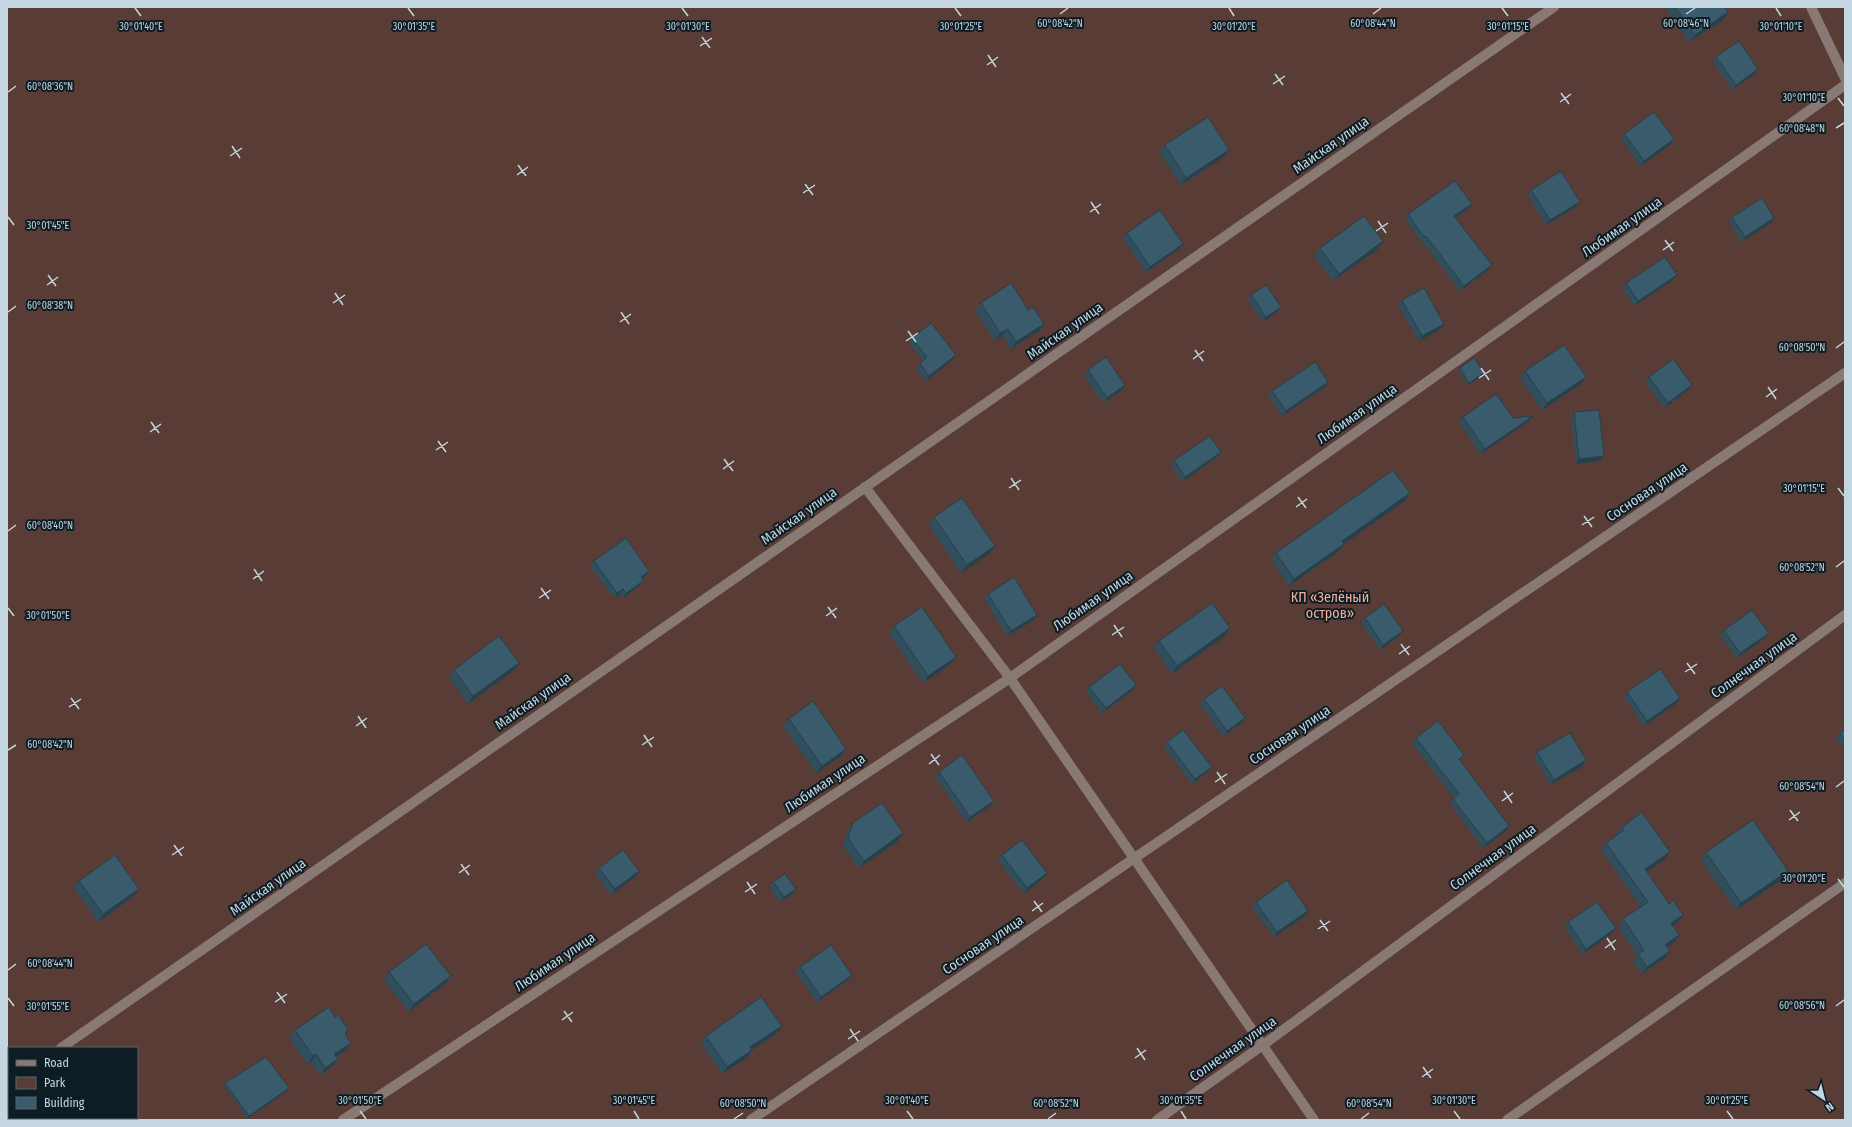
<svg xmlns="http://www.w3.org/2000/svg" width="1852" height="1127" font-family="'Fira Sans Condensed',sans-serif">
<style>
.green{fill:#583c35;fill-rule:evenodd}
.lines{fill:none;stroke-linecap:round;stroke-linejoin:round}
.minor{stroke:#897974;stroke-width:10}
.wall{fill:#314e5c}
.shaded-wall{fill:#28404b}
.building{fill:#395b6b;stroke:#28404b}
.ticks{fill:none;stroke:#c4d6e0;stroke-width:1.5}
.labels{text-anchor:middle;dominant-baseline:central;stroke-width:4;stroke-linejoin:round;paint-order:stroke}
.street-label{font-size:14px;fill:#c4d6e0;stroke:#0e1c23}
.park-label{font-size:14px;fill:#f5ae9a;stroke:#0e1c23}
.ticks-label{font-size:10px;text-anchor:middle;fill:#c4d6e0;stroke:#0e1c23;stroke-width:4;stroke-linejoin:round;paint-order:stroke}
</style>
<rect width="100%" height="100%" fill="#153746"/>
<path class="green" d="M 7,7 L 1845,7 L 1845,1120 L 7,1120 ZM 9,1048 L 137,1048 L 137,1118 L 9,1118 Z"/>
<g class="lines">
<g class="minor">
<path d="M 1811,7 L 1845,78"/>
<path d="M 865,487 L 1010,678 L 1314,1120"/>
<path d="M 61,1048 L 1554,7"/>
<path d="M 7,1085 L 9,1084"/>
<path d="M 7,1096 L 9,1099"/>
<path d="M 23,1118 L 24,1120"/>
<path d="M 343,1120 L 1010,678 L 1845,85"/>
<path d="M 751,1120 L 1845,373"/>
<path d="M 1157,1120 L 1263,1045 L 1845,615"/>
<path d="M 1507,1120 L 1845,883"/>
</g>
</g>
<g class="wall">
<path d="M 1665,7 L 1724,7 L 1723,20 L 1689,42 Z"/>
<path d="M 1716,57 L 1755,74 L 1732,90 L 1713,62 Z"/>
<path d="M 1624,134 L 1674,139 L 1671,144 L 1641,166 L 1621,139 Z"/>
<path d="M 1165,145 L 1224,157 L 1181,185 L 1159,152 Z"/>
<path d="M 1531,190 L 1576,207 L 1546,225 L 1528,195 Z"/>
<path d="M 1472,204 L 1468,209 L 1456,218 L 1488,270 L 1460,291 L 1422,241 L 1421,242 L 1405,219 L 1408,214 Z"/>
<path d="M 1732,217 L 1774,218 L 1771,223 L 1741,242 L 1729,222 Z"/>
<path d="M 1127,233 L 1179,249 L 1146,272 L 1123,238 Z"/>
<path d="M 1320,248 L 1378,249 L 1333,281 L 1314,256 Z"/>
<path d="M 1677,275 L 1673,280 L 1634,306 L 1622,288 L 1626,283 Z"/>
<path d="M 1251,295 L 1281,307 L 1277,312 L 1263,322 L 1248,300 Z"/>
<path d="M 1402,300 L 1441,329 L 1419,341 L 1398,305 Z"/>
<path d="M 981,303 L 1028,310 L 1044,324 L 1039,331 L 1011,349 L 1002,336 L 995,341 L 975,311 Z"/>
<path d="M 912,338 L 952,360 L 926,381 L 916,369 L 920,364 L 923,361 L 909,343 Z"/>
<path d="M 1460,368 L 1482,376 L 1468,385 L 1458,370 Z"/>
<path d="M 1088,370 L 1122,390 L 1103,403 L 1084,375 Z"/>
<path d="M 1525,371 L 1586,377 L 1581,384 L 1542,410 L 1520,378 Z"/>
<path d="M 1649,377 L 1688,390 L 1664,408 L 1645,382 Z"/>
<path d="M 1328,382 L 1325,387 L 1282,416 L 1268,396 L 1272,391 Z"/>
<path d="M 1574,412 L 1600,461 L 1576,464 L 1571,417 Z"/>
<path d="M 1463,417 L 1513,418 L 1529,421 L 1481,454 L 1459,422 Z"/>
<path d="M 1221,452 L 1217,457 L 1182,482 L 1171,465 L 1174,460 Z"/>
<path d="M 1405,501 L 1344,544 L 1339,551 L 1289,586 L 1271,560 L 1276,553 Z"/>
<path d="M 934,517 L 990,553 L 961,573 L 929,525 Z"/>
<path d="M 594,561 L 649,571 L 646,576 L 642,579 L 639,586 L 623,598 L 620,594 L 614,598 L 590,566 Z"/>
<path d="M 988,594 L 1037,615 L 1034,620 L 1007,636 L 984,599 Z"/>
<path d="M 1365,618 L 1399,636 L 1380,650 L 1361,623 Z"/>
<path d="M 894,626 L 956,657 L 951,664 L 923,683 L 889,634 Z"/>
<path d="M 1724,630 L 1765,638 L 1737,658 L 1720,635 Z"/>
<path d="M 1225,636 L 1172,674 L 1154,648 L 1159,641 Z"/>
<path d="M 454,670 L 514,670 L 468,704 L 449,677 Z"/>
<path d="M 1089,687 L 1133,690 L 1102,713 L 1086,692 Z"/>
<path d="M 1627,692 L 1680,698 L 1677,703 L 1644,726 L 1624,697 Z"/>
<path d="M 1204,699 L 1242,723 L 1223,736 L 1200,704 Z"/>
<path d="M 789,719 L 846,749 L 841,756 L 816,773 L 783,726 Z"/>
<path d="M 1845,729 L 1845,749 L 1836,738 L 1840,733 Z"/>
<path d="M 1416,738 L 1460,760 L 1506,831 L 1483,848 L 1450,804 L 1454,798 L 1412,743 Z"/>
<path d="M 1167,742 L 1208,772 L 1192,784 L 1164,747 Z"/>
<path d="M 1537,752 L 1586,760 L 1583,766 L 1550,785 L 1534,757 Z"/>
<path d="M 939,772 L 994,801 L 990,806 L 967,822 L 935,777 Z"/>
<path d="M 853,823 L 898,841 L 859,868 L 843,846 L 848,830 Z"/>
<path d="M 1622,827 L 1665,859 L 1647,872 L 1669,904 L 1683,915 L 1678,922 L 1673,926 L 1674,943 L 1667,947 L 1670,951 L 1665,958 L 1642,974 L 1633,961 L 1637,955 L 1618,927 L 1623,919 L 1641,907 L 1601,850 L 1606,843 L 1617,835 L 1616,834 Z"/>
<path d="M 1706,852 L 1783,879 L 1736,910 L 1701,860 Z"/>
<path d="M 1002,855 L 1044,878 L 1024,894 L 998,860 Z"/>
<path d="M 599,868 L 639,871 L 636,876 L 611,895 L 595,873 Z"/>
<path d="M 79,881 L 134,896 L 98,922 L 74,888 Z"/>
<path d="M 773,882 L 796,889 L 792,894 L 780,902 L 770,887 Z"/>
<path d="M 1256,902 L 1305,916 L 1274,937 L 1252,907 Z"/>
<path d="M 1568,922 L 1616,928 L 1612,933 L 1583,954 L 1564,927 Z"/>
<path d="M 800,967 L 852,975 L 848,980 L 817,1002 L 796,972 Z"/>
<path d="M 389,972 L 451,976 L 446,983 L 409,1012 L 384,980 Z"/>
<path d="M 295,1030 L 345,1034 L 346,1050 L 336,1057 L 338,1059 L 332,1066 L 320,1075 L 311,1062 L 307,1064 L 289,1037 Z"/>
<path d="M 776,1034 L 752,1050 L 747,1058 L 722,1074 L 701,1043 L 706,1036 Z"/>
<path d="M 225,1083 L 289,1088 L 287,1091 L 247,1119 L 224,1085 Z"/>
</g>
<g class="shaded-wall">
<path d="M 1728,12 L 1723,20 L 1689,42 L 1695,35 Z"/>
<path d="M 1758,69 L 1755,74 L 1732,90 L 1736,85 Z"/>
<path d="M 1674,139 L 1671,144 L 1641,166 L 1644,161 Z"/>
<path d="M 1229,150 L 1224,157 L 1181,185 L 1186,178 Z"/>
<path d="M 1580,202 L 1576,207 L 1546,225 L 1550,220 Z"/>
<path d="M 1472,204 L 1468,209 L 1451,221 L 1454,216 Z"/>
<path d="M 1774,218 L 1771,223 L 1741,242 L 1745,237 Z"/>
<path d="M 1383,241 L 1378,249 L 1333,281 L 1339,274 Z"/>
<path d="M 1183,244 L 1179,249 L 1146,272 L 1150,267 Z"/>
<path d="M 1492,265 L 1488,270 L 1460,291 L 1464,286 Z"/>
<path d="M 1677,275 L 1673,280 L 1634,306 L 1638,301 Z"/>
<path d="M 1281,307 L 1277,312 L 1263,322 L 1266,317 Z"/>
<path d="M 1044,324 L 1039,331 L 1011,349 L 1016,342 Z"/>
<path d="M 1444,324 L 1441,329 L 1419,341 L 1422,336 Z"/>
<path d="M 1008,329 L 1002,336 L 995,341 L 1000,333 Z"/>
<path d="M 956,355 L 952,360 L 926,381 L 929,376 Z"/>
<path d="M 1484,373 L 1482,376 L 1468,385 L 1469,383 Z"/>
<path d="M 1586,377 L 1581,384 L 1542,410 L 1547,403 Z"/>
<path d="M 1328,382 L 1325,387 L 1282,416 L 1286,411 Z"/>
<path d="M 1125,385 L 1122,390 L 1103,403 L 1107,398 Z"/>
<path d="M 1692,385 L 1688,390 L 1664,408 L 1668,403 Z"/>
<path d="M 1533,416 L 1529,421 L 1481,454 L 1485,449 Z"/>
<path d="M 1221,452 L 1217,457 L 1182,482 L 1185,477 Z"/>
<path d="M 1604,456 L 1600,461 L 1576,464 L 1579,459 Z"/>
<path d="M 1410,493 L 1405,501 L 1344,544 L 1339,551 L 1289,586 L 1294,579 L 1342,541 Z"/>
<path d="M 995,546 L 990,553 L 961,573 L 967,565 Z"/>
<path d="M 649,571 L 646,576 L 637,582 L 641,577 Z"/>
<path d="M 643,581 L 639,586 L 623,598 L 626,593 Z"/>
<path d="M 623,589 L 620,594 L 614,598 L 617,593 Z"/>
<path d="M 1037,615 L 1034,620 L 1007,636 L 1011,631 Z"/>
<path d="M 1230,628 L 1225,636 L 1172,674 L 1177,666 Z"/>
<path d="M 1403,631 L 1399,636 L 1380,650 L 1383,645 Z"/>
<path d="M 1769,633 L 1765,638 L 1737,658 L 1740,653 Z"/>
<path d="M 956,657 L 951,664 L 923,683 L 928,676 Z"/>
<path d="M 519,663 L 514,670 L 468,704 L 473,696 Z"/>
<path d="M 1136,685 L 1133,690 L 1102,713 L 1106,708 Z"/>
<path d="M 1680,698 L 1677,703 L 1644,726 L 1647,721 Z"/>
<path d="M 1245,718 L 1242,723 L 1223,736 L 1227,731 Z"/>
<path d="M 846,749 L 841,756 L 816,773 L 822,766 Z"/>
<path d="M 1586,760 L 1583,766 L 1550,785 L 1554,780 Z"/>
<path d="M 1212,767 L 1208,772 L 1192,784 L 1195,779 Z"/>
<path d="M 994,801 L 990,806 L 967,822 L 970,817 Z"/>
<path d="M 1509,826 L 1506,831 L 1483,848 L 1487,843 Z"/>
<path d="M 903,833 L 898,841 L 859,868 L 864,861 Z"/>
<path d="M 1670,852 L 1665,859 L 1640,877 L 1645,869 Z"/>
<path d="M 639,871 L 636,876 L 611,895 L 615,889 Z"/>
<path d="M 1788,871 L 1783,879 L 1736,910 L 1741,903 Z"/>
<path d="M 1047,873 L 1044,878 L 1024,894 L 1027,888 Z"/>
<path d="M 139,889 L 134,896 L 98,922 L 103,914 Z"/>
<path d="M 796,889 L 792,894 L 780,902 L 784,897 Z"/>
<path d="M 1308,911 L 1305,916 L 1274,937 L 1277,932 Z"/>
<path d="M 1683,915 L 1678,922 L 1665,931 L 1671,923 Z"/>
<path d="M 1616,928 L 1612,933 L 1583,954 L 1586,949 Z"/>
<path d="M 1679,935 L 1674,943 L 1660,952 L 1665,945 Z"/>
<path d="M 1670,951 L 1665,958 L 1642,974 L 1647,967 Z"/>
<path d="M 852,975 L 848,980 L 817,1002 L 821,997 Z"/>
<path d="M 451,976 L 446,983 L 409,1012 L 414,1004 Z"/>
<path d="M 782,1026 L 776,1034 L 752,1050 L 747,1058 L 722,1074 L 727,1067 L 750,1047 Z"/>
<path d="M 351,1043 L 346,1050 L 329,1062 L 334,1054 Z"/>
<path d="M 316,1054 L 311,1062 L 307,1064 L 313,1056 Z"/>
<path d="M 338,1059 L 332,1066 L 320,1075 L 325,1068 Z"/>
<path d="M 289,1088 L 287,1091 L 247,1119 L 249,1116 Z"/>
</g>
<g class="building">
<path d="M 1675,7 L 1724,7 L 1728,12 L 1695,35 Z"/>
<path d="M 1739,41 L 1758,69 L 1736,85 L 1716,57 Z"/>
<path d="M 1654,112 L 1674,139 L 1644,161 L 1624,134 Z"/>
<path d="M 1208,117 L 1229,150 L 1186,178 L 1165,145 Z"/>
<path d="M 1561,171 L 1580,202 L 1550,220 L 1531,190 Z"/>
<path d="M 1455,181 L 1472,204 L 1454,216 L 1492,265 L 1464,286 L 1426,236 L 1424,237 L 1408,214 Z"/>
<path d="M 1762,198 L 1774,218 L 1745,237 L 1732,217 Z"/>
<path d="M 1160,210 L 1183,244 L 1150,267 L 1127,233 Z"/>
<path d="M 1364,216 L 1383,241 L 1339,274 L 1320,248 Z"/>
<path d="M 1665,257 L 1677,275 L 1638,301 L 1626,283 Z"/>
<path d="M 1011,283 L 1028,310 L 1033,307 L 1044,324 L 1016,342 L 1008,329 L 1000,333 L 981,303 Z"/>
<path d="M 1266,285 L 1281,307 L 1266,317 L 1251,295 Z"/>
<path d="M 1424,288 L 1444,324 L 1422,336 L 1402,300 Z"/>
<path d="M 931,323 L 956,355 L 929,376 L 920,364 L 927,357 L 912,338 Z"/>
<path d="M 1564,345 L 1586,377 L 1547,403 L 1525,371 Z"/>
<path d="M 1106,357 L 1125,385 L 1107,398 L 1088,370 Z"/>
<path d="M 1474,358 L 1484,373 L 1469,383 L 1460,368 Z"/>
<path d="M 1673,359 L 1692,385 L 1668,403 L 1649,377 Z"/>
<path d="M 1315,362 L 1328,382 L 1286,411 L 1272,391 Z"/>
<path d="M 1496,394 L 1513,418 L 1533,416 L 1485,449 L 1463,417 Z"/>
<path d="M 1599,410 L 1604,456 L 1579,459 L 1574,412 Z"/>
<path d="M 1210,436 L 1221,452 L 1185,477 L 1174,460 Z"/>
<path d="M 1393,470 L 1410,493 L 1342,541 L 1344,544 L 1294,579 L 1276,553 Z"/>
<path d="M 962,498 L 995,546 L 967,565 L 934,517 Z"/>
<path d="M 626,538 L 649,571 L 641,577 L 643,581 L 626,593 L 623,589 L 617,593 L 594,561 Z"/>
<path d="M 1014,577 L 1037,615 L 1011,631 L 988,594 Z"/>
<path d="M 1212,603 L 1230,628 L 1177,666 L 1159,641 Z"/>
<path d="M 1384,604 L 1403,631 L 1383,645 L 1365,618 Z"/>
<path d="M 922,607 L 956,657 L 928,676 L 894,626 Z"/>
<path d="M 1752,610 L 1769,633 L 1740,653 L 1724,630 Z"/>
<path d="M 499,636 L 519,663 L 473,696 L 454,670 Z"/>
<path d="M 1120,664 L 1136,685 L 1106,708 L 1089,687 Z"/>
<path d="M 1660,669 L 1680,698 L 1647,721 L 1627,692 Z"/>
<path d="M 1222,686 L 1245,718 L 1227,731 L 1204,699 Z"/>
<path d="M 813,701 L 846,749 L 822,766 L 789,719 Z"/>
<path d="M 1438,721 L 1464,755 L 1459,759 L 1509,826 L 1487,843 L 1453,799 L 1459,794 L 1416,738 Z"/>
<path d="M 1845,729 L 1845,740 L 1840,733 Z"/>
<path d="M 1183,730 L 1212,767 L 1195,779 L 1167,742 Z"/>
<path d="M 1570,733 L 1586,760 L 1554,780 L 1537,752 Z"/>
<path d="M 962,755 L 994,801 L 970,817 L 939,772 Z"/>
<path d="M 882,803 L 903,833 L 864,861 L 848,838 L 853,823 Z"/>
<path d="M 1642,812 L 1670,852 L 1645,869 L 1669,904 L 1673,900 L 1683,915 L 1671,923 L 1679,935 L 1665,945 L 1670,951 L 1647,967 L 1638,954 L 1644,950 L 1623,919 L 1648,902 L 1606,843 L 1624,830 L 1622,827 Z"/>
<path d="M 1753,820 L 1788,871 L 1741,903 L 1706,852 Z"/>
<path d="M 1022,840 L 1047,873 L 1027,888 L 1002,855 Z"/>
<path d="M 623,850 L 639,871 L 615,889 L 599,868 Z"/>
<path d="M 115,855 L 139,889 L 103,914 L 79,881 Z"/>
<path d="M 785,874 L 796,889 L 784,897 L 773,882 Z"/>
<path d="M 1287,880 L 1308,911 L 1277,932 L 1256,902 Z"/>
<path d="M 1597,902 L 1616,928 L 1586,949 L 1568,922 Z"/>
<path d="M 426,944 L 451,976 L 414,1004 L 389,972 Z"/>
<path d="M 831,945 L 852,975 L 821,997 L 800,967 Z"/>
<path d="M 761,997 L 782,1026 L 750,1047 L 752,1050 L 727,1067 L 706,1036 Z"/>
<path d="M 329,1007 L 335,1017 L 338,1015 L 348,1029 L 345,1034 L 351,1043 L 334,1054 L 338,1059 L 325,1068 L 316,1054 L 313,1056 L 295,1030 Z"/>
<path d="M 266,1057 L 289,1088 L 249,1116 L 225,1083 Z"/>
</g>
<path class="ticks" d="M 135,8 L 141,16M 408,8 L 414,16M 682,8 L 688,16M 955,8 L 961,16M 1229,8 L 1234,16M 1502,8 L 1508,16M 1776,8 L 1781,16M 1060,14 L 1068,8M 1373,14 L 1381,8M 1686,14 L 1695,8M 702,37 L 710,48M 700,46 L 712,38M 988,55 L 996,67M 987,65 L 998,57M 1275,74 L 1283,85M 1273,84 L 1285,76M 8,92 L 16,86M 1561,93 L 1569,104M 1838,98 L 1844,106M 1560,102 L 1571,94M 1836,128 L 1844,123M 232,146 L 240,158M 230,156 L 242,148M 518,165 L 526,176M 517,175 L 528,167M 805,184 L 813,195M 803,193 L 815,185M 1091,202 L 1099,214M 1090,212 L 1101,204M 8,217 L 14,225M 1378,221 L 1386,233M 1376,231 L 1388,223M 1665,240 L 1673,251M 1663,250 L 1674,242M 48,275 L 56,286M 47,285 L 58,277M 335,293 L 343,305M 333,303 L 345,295M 8,312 L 16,306M 621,312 L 629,324M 620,322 L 631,314M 908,331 L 916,342M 906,341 L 918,333M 1836,348 L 1844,342M 1195,350 L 1203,361M 1193,359 L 1204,351M 1481,368 L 1489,380M 1479,378 L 1491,370M 1768,387 L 1776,399M 1766,397 L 1777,389M 151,422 L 159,433M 150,432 L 161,424M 438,441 L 446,452M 436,450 L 448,442M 724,459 L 733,471M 723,469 L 734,461M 1011,478 L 1019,490M 1009,488 L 1021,480M 1838,488 L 1844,496M 1298,497 L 1306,508M 1296,507 L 1307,499M 1584,516 L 1592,527M 1582,525 L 1594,517M 8,531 L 16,525M 1836,567 L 1844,561M 254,569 L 262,581M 253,579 L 264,571M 541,588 L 549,599M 539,598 L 551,590M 828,607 L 836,618M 8,608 L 14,616M 826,616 L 837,608M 1114,625 L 1122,637M 1112,635 L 1124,627M 1401,644 L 1409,655M 1399,654 L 1410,646M 1687,663 L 1695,674M 1685,672 L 1697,664M 71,698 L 79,709M 69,707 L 81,699M 358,716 L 366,728M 356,726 L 367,718M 644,735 L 652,747M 642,745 L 654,737M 8,750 L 16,745M 931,754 L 939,765M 929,764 L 940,755M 1217,772 L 1225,784M 1215,782 L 1227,774M 1836,787 L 1844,781M 1504,791 L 1512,803M 1502,801 L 1513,793M 1790,810 L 1798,821M 1789,820 L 1800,812M 174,845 L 182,856M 172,855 L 184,847M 461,864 L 469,875M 459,873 L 470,865M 1838,879 L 1844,887M 747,882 L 755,894M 745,892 L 757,884M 1034,901 L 1042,912M 1032,911 L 1043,903M 1320,920 L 1328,931M 1318,929 L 1330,921M 1607,938 L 1615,950M 1605,948 L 1616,940M 8,970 L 16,964M 277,992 L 285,1003M 8,998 L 14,1006M 275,1002 L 287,994M 1836,1006 L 1844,1000M 564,1011 L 572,1022M 562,1020 L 573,1012M 850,1029 L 858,1041M 848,1039 L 860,1031M 1137,1048 L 1145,1060M 1135,1058 L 1146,1050M 1423,1067 L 1431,1078M 1422,1077 L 1433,1069M 360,1111 L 366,1119M 634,1111 L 639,1119M 907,1111 L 913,1119M 1181,1111 L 1186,1119M 1454,1111 L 1460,1119M 1727,1111 L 1733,1119M 734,1119 L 743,1113M 1048,1119 L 1056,1113M 1361,1119 L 1369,1113"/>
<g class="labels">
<g class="street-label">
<text transform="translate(1331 145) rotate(-35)">Майская улица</text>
<text transform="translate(1622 227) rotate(-35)">Любимая улица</text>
<text transform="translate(1065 331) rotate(-35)">Майская улица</text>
<text transform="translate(1357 414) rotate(-35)">Любимая улица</text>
<text transform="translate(1647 492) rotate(-34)">Сосновая улица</text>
<text transform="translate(799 516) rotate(-35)">Майская улица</text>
<text transform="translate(1093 601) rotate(-35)">Любимая улица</text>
<text transform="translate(1754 665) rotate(-36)">Солнечная улица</text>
<text transform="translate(533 701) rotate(-35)">Майская улица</text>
<text transform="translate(1290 735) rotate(-34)">Сосновая улица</text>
<text transform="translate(825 783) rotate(-34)">Любимая улица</text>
<text transform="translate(1493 857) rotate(-36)">Солнечная улица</text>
<text transform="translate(268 887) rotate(-35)">Майская улица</text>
<text transform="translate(983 945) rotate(-34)">Сосновая улица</text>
<text transform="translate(555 962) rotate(-34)">Любимая улица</text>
<text transform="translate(1233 1049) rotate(-35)">Солнечная улица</text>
</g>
<g class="park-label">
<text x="1330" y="597">КП «Зелёный<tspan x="1330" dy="16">остров»</tspan></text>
</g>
</g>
<g class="ticks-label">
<text x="1060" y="27">60°08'42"N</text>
<text x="1373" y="27">60°08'44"N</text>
<text x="1686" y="27">60°08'46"N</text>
<text x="141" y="30">30°01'40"E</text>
<text x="414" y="30">30°01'35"E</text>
<text x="688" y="30">30°01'30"E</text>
<text x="961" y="30">30°01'25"E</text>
<text x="1234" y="30">30°01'20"E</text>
<text x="1508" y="30">30°01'15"E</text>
<text x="1781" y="30">30°01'10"E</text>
<text x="50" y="90">60°08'36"N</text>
<text x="1804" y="101">30°01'10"E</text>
<text x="1802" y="132">60°08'48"N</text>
<text x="48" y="229">30°01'45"E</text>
<text x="50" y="309">60°08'38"N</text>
<text x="1802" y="351">60°08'50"N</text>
<text x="1804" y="492">30°01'15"E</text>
<text x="50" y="529">60°08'40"N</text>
<text x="1802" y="571">60°08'52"N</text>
<text x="48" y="619">30°01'50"E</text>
<text x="50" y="748">60°08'42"N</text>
<text x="1802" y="790">60°08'54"N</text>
<text x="1804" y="882">30°01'20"E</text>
<text x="50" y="967">60°08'44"N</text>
<text x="1802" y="1009">60°08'56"N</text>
<text x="48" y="1010">30°01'55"E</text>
<text x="360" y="1104">30°01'50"E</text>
<text x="634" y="1104">30°01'45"E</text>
<text x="907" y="1104">30°01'40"E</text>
<text x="1181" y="1104">30°01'35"E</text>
<text x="1454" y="1104">30°01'30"E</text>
<text x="1727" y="1104">30°01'25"E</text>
<text x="743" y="1107">60°08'50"N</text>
<text x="1056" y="1107">60°08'52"N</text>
<text x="1369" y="1107">60°08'54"N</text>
</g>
<rect width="1852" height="1127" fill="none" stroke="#c4d6e0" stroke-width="16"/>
<rect x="8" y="1047" width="130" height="72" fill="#0e1c23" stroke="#57666f"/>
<rect x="16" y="1060" width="20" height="6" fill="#897974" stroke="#57666f"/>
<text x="44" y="1067" font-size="12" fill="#c4d6e0">Road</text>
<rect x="16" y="1077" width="20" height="12" fill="#583c35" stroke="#57666f"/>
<text x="44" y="1087" font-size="12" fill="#c4d6e0">Park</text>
<rect x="16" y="1097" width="20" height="12" fill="#395b6b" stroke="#57666f"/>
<text x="44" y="1107" font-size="12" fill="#c4d6e0">Building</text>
<g transform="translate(1824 1099) rotate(145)" stroke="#0e1c23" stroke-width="3" paint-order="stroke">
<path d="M0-3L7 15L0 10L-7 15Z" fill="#c4d6e0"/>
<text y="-6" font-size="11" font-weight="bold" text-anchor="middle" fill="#c4d6e0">N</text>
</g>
</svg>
